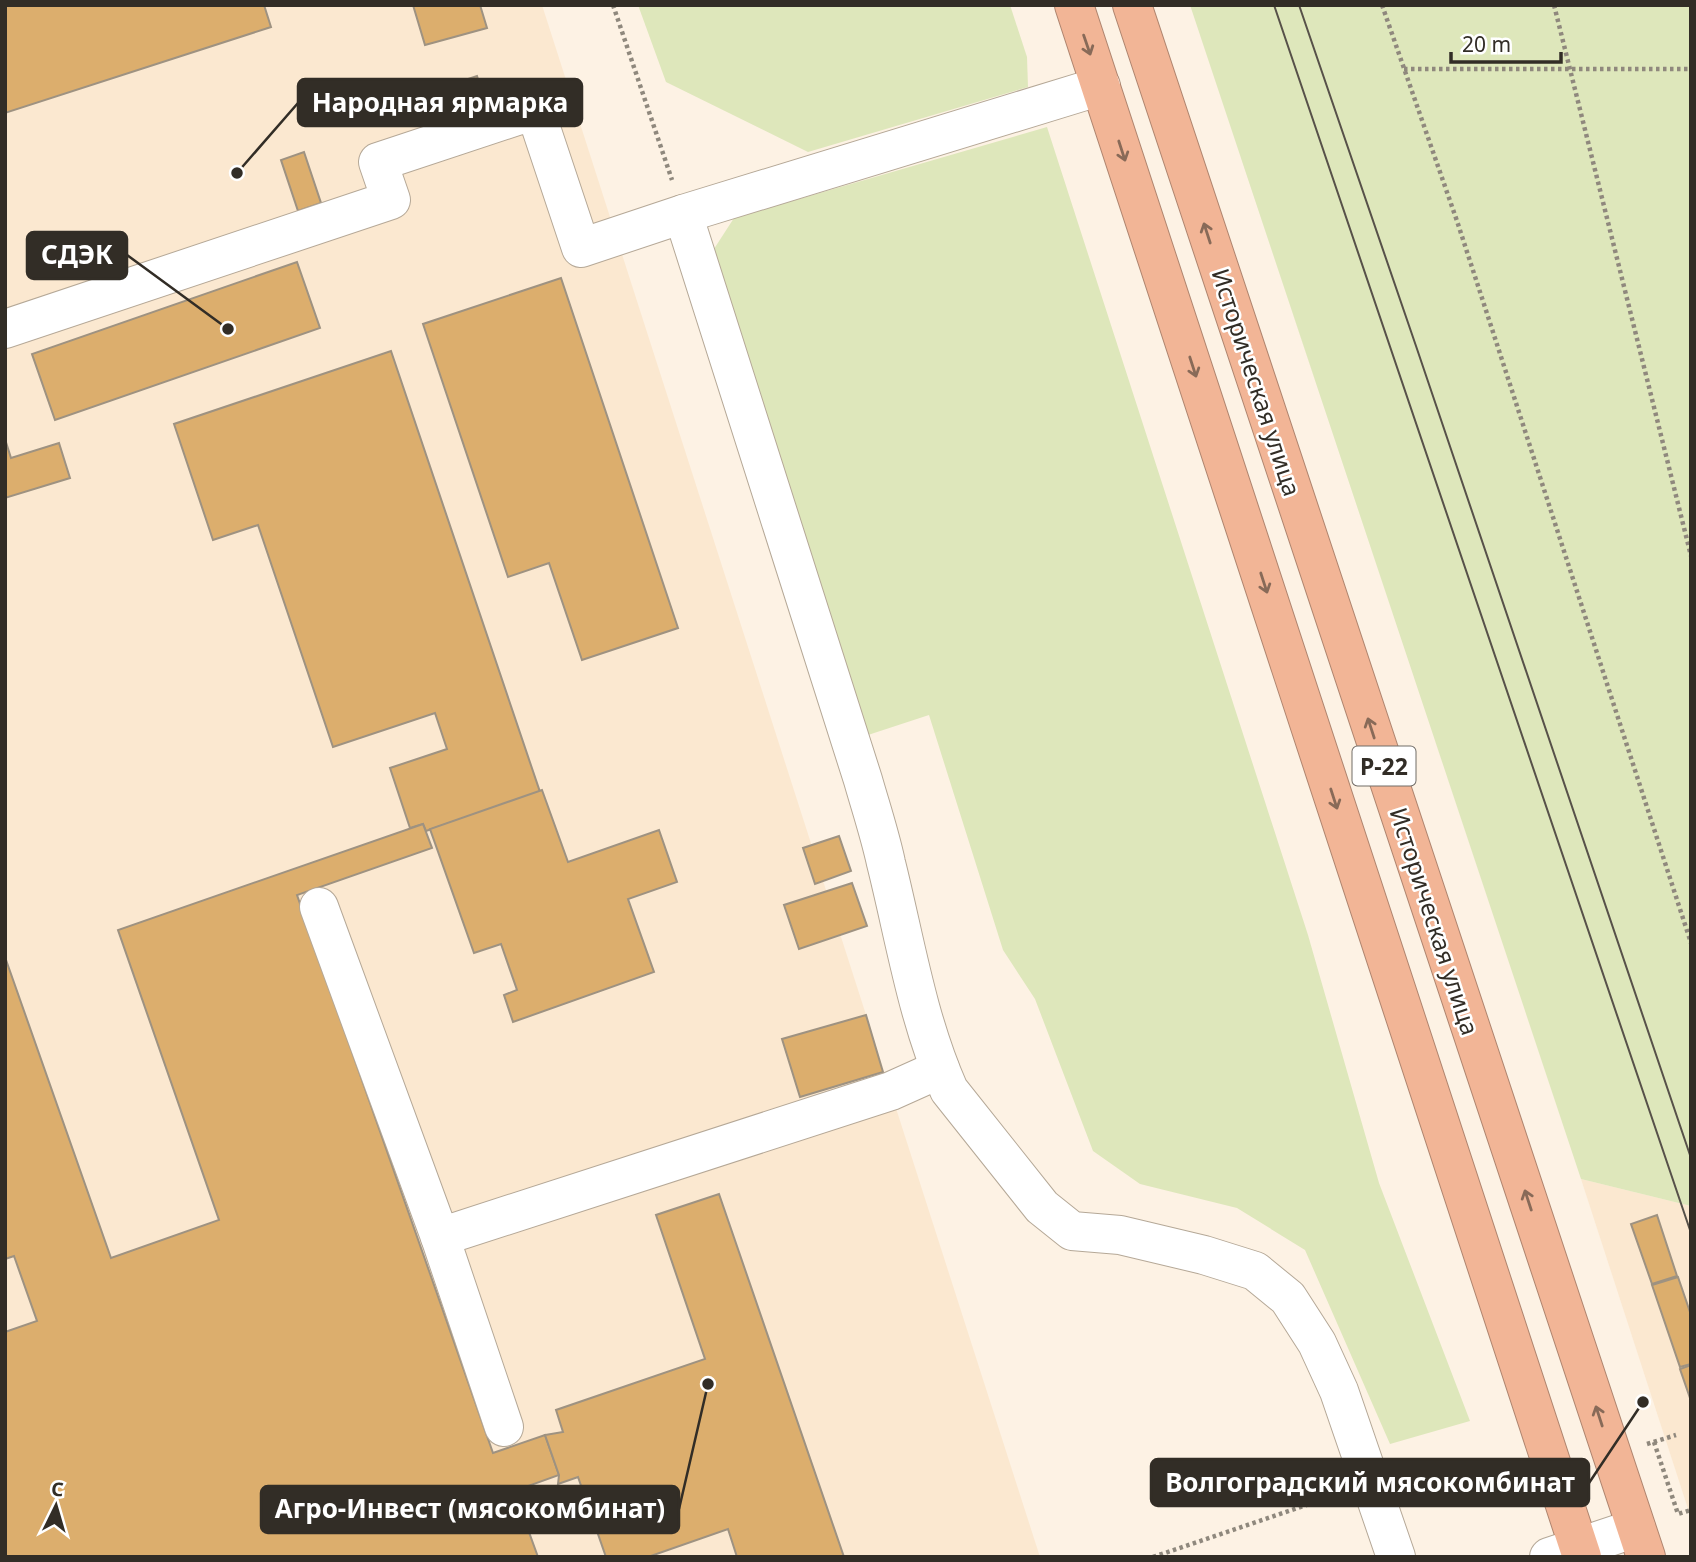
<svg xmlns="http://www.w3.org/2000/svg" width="1696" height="1562" font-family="'Noto Sans',sans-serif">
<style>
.built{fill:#fbe8d0}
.green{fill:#dee7bb}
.building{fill:#dcae6d;stroke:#9e9281;stroke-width:2}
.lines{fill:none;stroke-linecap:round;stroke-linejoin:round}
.minor-casing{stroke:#b5a897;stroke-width:40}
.highway-casing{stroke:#af856f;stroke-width:40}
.path{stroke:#8f887d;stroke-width:4.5;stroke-dasharray:3.5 3.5;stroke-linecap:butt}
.minor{stroke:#fff;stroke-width:38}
.highway{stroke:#f2b596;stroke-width:38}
.tram{stroke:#575149;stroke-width:2}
.oneway{stroke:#886a58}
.labels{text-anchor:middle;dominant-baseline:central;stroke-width:5;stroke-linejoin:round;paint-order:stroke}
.shield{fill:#fff;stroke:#706c67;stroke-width:2}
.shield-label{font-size:23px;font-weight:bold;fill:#322d26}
.street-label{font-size:24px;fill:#322d26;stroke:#fff}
.leader{fill:none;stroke:#322d26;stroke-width:2.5}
.callout-dot{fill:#322d26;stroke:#fff;stroke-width:2.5}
.callout{fill:#322d26;stroke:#322d26;stroke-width:2.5}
.callout-label{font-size:26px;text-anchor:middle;font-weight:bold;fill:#fff}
</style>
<rect width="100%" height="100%" fill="#fdf2e4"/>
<g class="built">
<path d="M 5,5 L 542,5 L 1040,1557 L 5,1557 Z"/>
<path d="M 1581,1179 L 1691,1206 L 1691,1518 Z"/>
</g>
<g class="green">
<path d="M 638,5 L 1010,5 L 1027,57 L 1028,87 L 808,152 L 666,82 Z"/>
<path d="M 1190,5 L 1691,5 L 1691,1206 L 1581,1179 Z"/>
<path d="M 1047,127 L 1308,935 L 1379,1183 L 1470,1421 L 1390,1444 L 1305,1250 L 1237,1208 L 1140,1184 L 1093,1151 L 1035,999 L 1003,950 L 929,715 L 868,735 L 712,252 L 734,218 Z"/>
</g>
<g class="building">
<path d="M 5,5 L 264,5 L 271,27 L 5,113 Z"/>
<path d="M 413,5 L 480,5 L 487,28 L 425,45 Z"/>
<path d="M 477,76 L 488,111 L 446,124 L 435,90 Z"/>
<path d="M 304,152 L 321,203 L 298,211 L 281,160 Z"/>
<path d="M 297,262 L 320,328 L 55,420 L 32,354 Z"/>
<path d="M 561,278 L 678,628 L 582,660 L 549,563 L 508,577 L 423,324 Z"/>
<path d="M 391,351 L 540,792 L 426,831 L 423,824 L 410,828 L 390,768 L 447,749 L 435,713 L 333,747 L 258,525 L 213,540 L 174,424 Z"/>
<path d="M 5,439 L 11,458 L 59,443 L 70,478 L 5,498 Z"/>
<path d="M 542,790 L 568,862 L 659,830 L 677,882 L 628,899 L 654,972 L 513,1022 L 504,995 L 517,990 L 501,944 L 474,953 L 430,829 Z"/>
<path d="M 423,824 L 432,848 L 297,895 L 493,1453 L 545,1435 L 559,1475 L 514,1491 L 538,1557 L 5,1557 L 5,1332 L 37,1321 L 14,1256 L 5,1259 L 5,957 L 111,1258 L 219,1220 L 118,930 Z"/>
<path d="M 839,836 L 851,871 L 815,884 L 803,848 Z"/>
<path d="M 852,883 L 867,926 L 799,949 L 784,905 Z"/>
<path d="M 866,1015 L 883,1072 L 800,1097 L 782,1039 Z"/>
<path d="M 719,1194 L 844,1557 L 737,1557 L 728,1529 L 648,1557 L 606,1557 L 578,1477 L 558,1484 L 559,1475 L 545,1435 L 563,1432 L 556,1410 L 705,1359 L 656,1215 Z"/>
<path d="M 1657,1215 L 1677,1276 L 1652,1284 L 1631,1224 Z"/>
<path d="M 1678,1277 L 1691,1315 L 1691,1364 L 1680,1367 L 1652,1285 Z"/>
<path d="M 1691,1365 L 1691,1401 L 1680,1369 Z"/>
</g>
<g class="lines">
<g class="minor-casing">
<g id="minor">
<path d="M 683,214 L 863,780 C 871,808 880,835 886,863 C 905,939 917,1018 949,1090 L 1042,1207 L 1072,1231 L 1120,1235 L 1204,1255 L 1255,1271 L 1288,1298 L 1317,1343 L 1339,1391 L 1396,1557"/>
<path d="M 5,329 L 391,200 L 378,162 L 535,110 L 581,248 L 683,214 L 1101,86"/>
<path d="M 319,907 L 440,1237 L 891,1091 L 940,1069"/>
<path d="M 440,1237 L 504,1427"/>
<path d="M 1549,1557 L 1636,1528"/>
</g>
</g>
<g class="highway-casing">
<g id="highway">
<path d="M 1074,5 L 1582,1557"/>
<path d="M 1132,5 L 1646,1557"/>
</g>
</g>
<g class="path">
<path d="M 613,5 L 672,180"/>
<path d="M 1382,5 L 1457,221 L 1691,943"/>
<path d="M 1554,5 L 1691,556"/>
<path d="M 1404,69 L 1691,69"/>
<path d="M 1654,1442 L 1678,1514 L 1691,1510"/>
<path d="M 1647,1444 L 1676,1435"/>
<path d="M 1406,1469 L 1415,1465 L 1501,1489 L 1518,1483"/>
<path d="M 1153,1557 L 1336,1495"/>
</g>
<use href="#minor" class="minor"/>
<use href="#highway" class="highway"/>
<g class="tram">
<path d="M 1274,5 L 1691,1233"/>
<path d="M 1299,5 L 1416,346 L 1691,1158"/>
</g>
</g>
<defs><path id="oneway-shaft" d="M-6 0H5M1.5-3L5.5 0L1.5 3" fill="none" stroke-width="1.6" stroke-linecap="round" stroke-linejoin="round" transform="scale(1.75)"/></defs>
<g class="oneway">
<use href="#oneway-shaft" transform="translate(1087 45) rotate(71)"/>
<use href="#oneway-shaft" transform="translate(1122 151) rotate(72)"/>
<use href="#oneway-shaft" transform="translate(1207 233) rotate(-108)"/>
<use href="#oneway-shaft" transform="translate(1193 367) rotate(72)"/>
<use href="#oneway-shaft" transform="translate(1264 583) rotate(72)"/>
<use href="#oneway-shaft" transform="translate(1371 728) rotate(-108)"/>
<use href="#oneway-shaft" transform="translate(1334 799) rotate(72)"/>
<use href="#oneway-shaft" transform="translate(1528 1200) rotate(-108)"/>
<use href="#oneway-shaft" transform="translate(1599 1416) rotate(-108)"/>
</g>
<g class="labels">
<rect class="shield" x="1352.5" y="746.5" width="63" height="39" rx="5"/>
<g class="shield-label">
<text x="1384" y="766">Р-22</text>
</g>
<g class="street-label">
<text transform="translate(1257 382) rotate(72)">Историческая улица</text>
<text transform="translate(1435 921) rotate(72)">Историческая улица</text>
</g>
</g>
<path class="leader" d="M237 173L298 103M228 329L127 255M1643 1402L1589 1483M708 1384L679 1509"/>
<g class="callout-dot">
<circle cx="237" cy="173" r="7"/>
<circle cx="228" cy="329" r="7"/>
<circle cx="1643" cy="1402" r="7"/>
<circle cx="708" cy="1384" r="7"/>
</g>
<g class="callout">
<rect x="298" y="79" width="284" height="47" rx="7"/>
<rect x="27" y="232" width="100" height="47" rx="7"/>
<rect x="1151" y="1459" width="438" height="47" rx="7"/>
<rect x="261" y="1486" width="418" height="47" rx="7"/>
</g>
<g class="callout-label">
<text x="440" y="112">Народная ярмарка</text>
<text x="77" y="264">СДЭК</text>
<text x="1370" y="1492">Волгоградский мясокомбинат</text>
<text x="470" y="1518">Агро-Инвест (мясокомбинат)</text>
</g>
<rect width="1696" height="1562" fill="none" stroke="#322d26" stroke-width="14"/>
<g transform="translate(56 1506) rotate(5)" stroke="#ffffff" stroke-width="5" paint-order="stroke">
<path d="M0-5L12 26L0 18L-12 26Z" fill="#322d26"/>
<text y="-10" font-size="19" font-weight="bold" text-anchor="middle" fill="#322d26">С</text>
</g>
<path d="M1451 52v10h110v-10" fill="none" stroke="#322d26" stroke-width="3.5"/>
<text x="1462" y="52" font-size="21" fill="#322d26" stroke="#ffffff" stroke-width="5" paint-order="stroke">20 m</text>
</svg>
